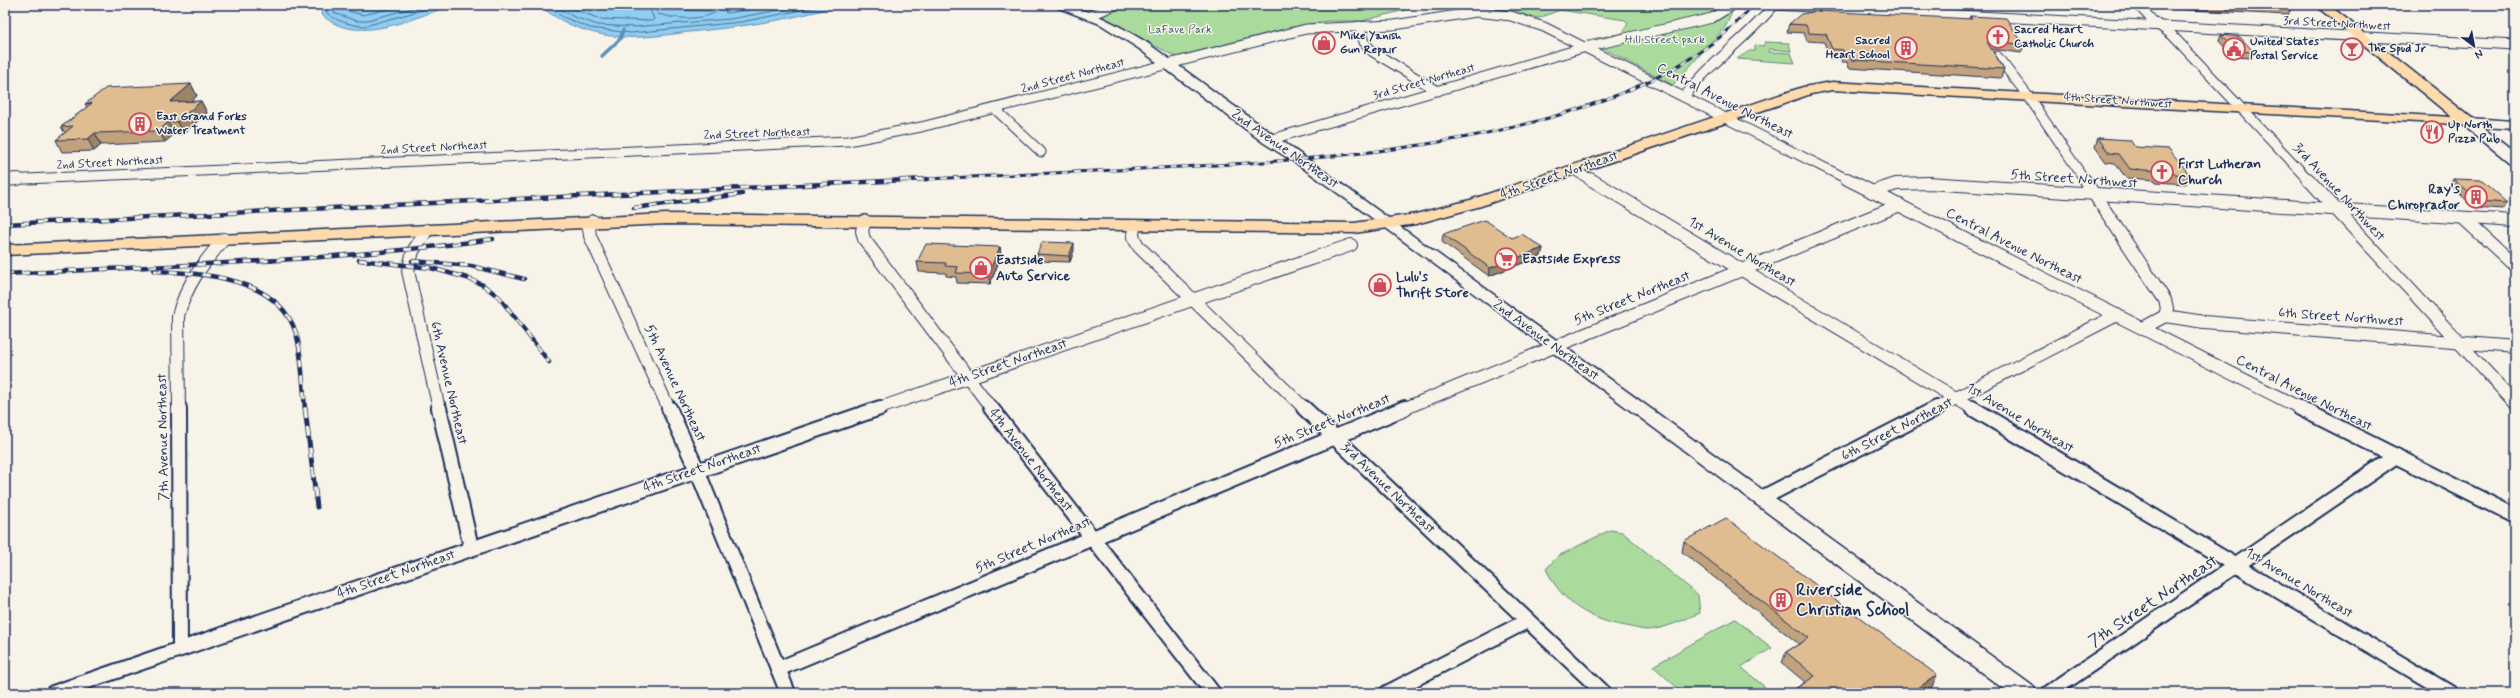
<svg xmlns="http://www.w3.org/2000/svg" width="2520" height="698" font-family="Mynerve,sans-serif">
<style>
.green{fill:#aadb9d;stroke:#62857e}
.water{fill:#90cdf0;stroke:#618eb6}
.lines{fill:none;stroke-linecap:round;stroke-linejoin:round}
.shore{stroke:#4a6e98;stroke-width:1}
.stream{stroke:#618eb6;stroke-width:3.5}
.street-far2-casing{stroke:#1b2f5e;stroke-width:11}
.street-far1-casing{stroke:#1b2f5e;stroke-width:14}
.street-casing{stroke:#1b2f5e;stroke-width:18}
.secondary-casing{stroke:#1b2f5e;stroke-width:3}
.primary-casing{stroke:#1b2f5e;stroke-width:3}
.street-far2{stroke:#f7f3e8;stroke-width:9}
.street-far1{stroke:#f7f3e8;stroke-width:12}
.street{stroke:#f7f3e8;stroke-width:14}
.secondary{fill:#f7f3e8;fill-rule:evenodd}
.primary{fill:#fedbac;fill-rule:evenodd}
.rail-far2-casing{stroke:#1b2f5e;stroke-width:3}
.rail-far1-casing{stroke:#1b2f5e;stroke-width:4.5}
.rail-casing{stroke:#1b2f5e;stroke-width:5}
.rail-far2{stroke:#f7f3e8;stroke-width:2;stroke-dasharray:6;stroke-linecap:butt}
.rail-far1{stroke:#f7f3e8;stroke-width:3;stroke-dasharray:8;stroke-linecap:butt}
.rail{stroke:#f7f3e8;stroke-width:3.5;stroke-dasharray:10;stroke-linecap:butt}
.wall{fill:#c1a27d;stroke:#1b2f5e}
.shaded-wall{fill:#9d8466;stroke:#1b2f5e}
.building{fill:#e0bc91;stroke:#1b2f5e}
.labels{text-anchor:middle;dominant-baseline:central;stroke-width:3;stroke-linejoin:round;paint-order:stroke}
.far-street-label{font-size:12px;fill:#1b2f5e;stroke:#f7f3e8}
.far-park-label{font-size:12px;fill:#3f5a6e;stroke:#f7f3e8}
.far-poi-label{font-size:12px;font-weight:bold;fill:#1b2f5e;stroke:#f7f3e8;text-anchor:start}
.street-label{font-size:14px;fill:#1b2f5e;stroke:#f7f3e8}
.poi-label{font-size:14px;font-weight:bold;fill:#1b2f5e;stroke:#f7f3e8;text-anchor:start}
.near-poi-label{font-size:17px;font-weight:bold;fill:#1b2f5e;stroke:#f7f3e8;text-anchor:start}
.near-street-label{font-size:17px;fill:#1b2f5e;stroke:#f7f3e8}
</style>
<rect width="100%" height="100%" fill="#f7f3e8"/>
<filter id="ink" filterUnits="userSpaceOnUse"><feTurbulence type="fractalNoise" baseFrequency=".025" numOctaves="2"/><feDisplacementMap in="SourceGraphic" scale="8" xChannelSelector="R" yChannelSelector="G"/><feConvolveMatrix kernelMatrix="1 2 1 2 8 2 1 2 1" color-interpolation-filters="sRGB"/></filter>
<g filter="url(#ink)">
<g class="green">
<path d="M 1081,5 L 1424,5 L 1362,21 L 1328,21 L 1287,28 L 1176,57 Z"/>
<path d="M 1472,5 L 1735,5 L 1726,26 L 1673,85 L 1587,40 L 1623,33 L 1628,23 L 1625,20 L 1560,10 L 1539,18 L 1496,9 L 1478,8 Z"/>
<path d="M 1765,42 L 1789,43 L 1791,51 L 1769,49 L 1769,52 L 1791,53 L 1795,63 L 1737,59 L 1749,51 L 1755,51 L 1755,45 L 1763,46 Z"/>
<path d="M 1610,530 L 1622,532 L 1698,595 L 1700,613 C 1683,620 1665,629 1647,630 C 1641,630 1633,627 1626,626 C 1589,620 1562,603 1546,569 L 1558,556 Z"/>
<path d="M 1735,619 L 1772,648 L 1741,667 L 1772,693 L 1683,693 L 1653,666 Z"/>
</g>
<g class="water">
<path d="M 327,5 L 453,5 C 414,17 356,48 321,14 L 322,8 Z"/>
<path d="M 539,5 L 655,5 L 672,8 L 725,5 L 841,5 C 791,20 740,27 689,32 C 659,36 625,41 595,33 C 574,28 556,19 539,5 Z"/>
</g>
<g class="lines">
<g class="shore">
<path d="M 329,5 L 326,12 C 335,21 353,26 365,26 L 440,5"/>
<path d="M 334,5 L 334,13 L 357,21 L 364,21 L 424,5"/>
<path d="M 340,5 L 341,9 L 363,15 L 404,5"/>
<path d="M 545,5 L 563,17 L 590,28 L 631,33 L 741,22 L 827,5"/>
<path d="M 554,5 L 574,17 L 598,25 L 633,27 L 730,19 L 807,5"/>
<path d="M 563,5 L 600,19 L 652,21 L 654,19 L 648,5"/>
<path d="M 654,5 L 658,14 C 675,19 700,21 716,12 L 718,5"/>
<path d="M 659,5 L 662,10 L 710,11 L 713,5"/>
<path d="M 724,5 L 726,13 L 779,5"/>
</g>
<path class="stream" d="M 602,56 L 620,39 L 623,30"/>
<g class="street-far2-casing">
<g id="street-far2">
<path d="M 2138,5 L 2153,21 L 2172,35 L 2309,180"/>
<path d="M 1090,16 L 1115,5"/>
<path d="M 1359,26 L 1364,42 L 1373,52 L 1438,91"/>
<path d="M 1997,56 L 2028,96 L 2085,180"/>
<path d="M 1684,97 C 1710,62 1747,39 1774,5 L 2515,45"/>
<path d="M 995,109 L 1041,152"/>
<path d="M 1269,140 L 1586,47 L 1712,18 L 1733,5"/>
<path d="M 1574,170 L 1591,180"/>
<path d="M 5,180 L 848,141 L 921,127 L 1306,29 L 1394,25 L 1476,12 L 1511,16 L 1544,27 L 1849,180"/>
</g>
</g>
<g class="street-far1-casing">
<g id="street-far1">
<path d="M 1590,179 L 1974,409"/>
<path d="M 1847,179 L 2302,409"/>
<path d="M 2084,179 L 2165,300 L 2167,308 L 2165,316 L 2143,328"/>
<path d="M 2308,179 L 2515,403"/>
<path d="M 5,180 L 18,179"/>
<path d="M 1872,192 L 1896,184 L 1928,183 L 2515,221"/>
<path d="M 2463,218 L 2515,266"/>
<path d="M 593,221 L 589,228 L 590,236 L 669,409"/>
<path d="M 865,221 L 862,231 L 864,239 L 992,409"/>
<path d="M 1134,226 L 1133,237 L 1139,247 L 1305,409"/>
<path d="M 427,230 L 413,251 L 408,271 L 439,409"/>
<path d="M 2165,316 L 2204,322 L 2515,347"/>
<path d="M 179,409 L 178,316 C 186,285 203,263 224,239"/>
<path d="M 877,409 L 1351,245"/>
<path d="M 1403,409 L 1900,205"/>
<path d="M 1935,409 L 2117,315"/>
</g>
</g>
<g class="street-casing">
<g id="street">
<path d="M 179,408 L 180,649"/>
<path d="M 439,408 L 471,547"/>
<path d="M 669,408 L 697,470 L 788,693"/>
<path d="M 991,408 L 1213,693"/>
<path d="M 1304,408 L 1604,693"/>
<path d="M 1972,408 L 2450,693"/>
<path d="M 2300,408 L 2515,516"/>
<path d="M 1762,498 L 1937,408"/>
<path d="M 778,669 L 1405,408"/>
<path d="M 53,693 L 880,408"/>
<path d="M 1387,693 L 1527,621"/>
<path d="M 2049,693 L 2396,456"/>
</g>
</g>
<g class="secondary-casing">
<g id="secondary">
<path d="M 1051,5 C 1087,5 1117,25 1146,42 L 2034,687 L 2037,693 L 2009,693 L 1386,228 L 1296,163 L 1264,143 L 1138,48 L 1100,24 Z"/>
<path d="M 2468,118 L 2515,121 L 2515,129 L 2482,127 L 2515,153 L 2515,164 L 2510,163 L 2463,125 L 2461,122 Z"/>
</g>
</g>
<g class="primary-casing">
<path id="primary" d="M 2315,5 L 2329,5 L 2473,119 L 2475,122 L 2473,125 L 1832,90 L 1811,94 L 1481,206 L 1416,224 L 1354,233 L 667,224 L 5,255 L 5,245 L 667,214 L 1354,223 L 1416,214 L 1470,200 L 1803,87 L 1832,82 L 2452,117 Z"/>
</g>
<use href="#street-far2" class="street-far2"/>
<use href="#street-far1" class="street-far1"/>
<use href="#street" class="street"/>
<use href="#secondary" class="secondary"/>
<use href="#primary" class="primary"/>
<g class="rail-far2-casing">
<path id="rail-far2" d="M 906,180 C 983,177 1060,173 1137,169 C 1312,161 1633,147 1753,5"/>
</g>
<g class="rail-far1-casing">
<g id="rail-far1">
<path d="M 634,208 L 742,194"/>
<path d="M 5,224 L 927,179"/>
<path d="M 359,260 L 431,268 L 467,278 L 483,285 L 499,297 L 549,362"/>
<path d="M 412,261 L 471,266 L 524,279"/>
<path d="M 154,271 C 202,273 278,277 296,333 C 302,353 303,387 305,409"/>
<path d="M 5,274 C 168,265 331,262 493,239"/>
</g>
</g>
<g class="rail-casing">
<path id="rail" d="M 305,408 L 317,507"/>
</g>
<use href="#rail-far2" class="rail-far2"/>
<use href="#rail-far1" class="rail-far1"/>
<use href="#rail" class="rail"/>
</g>
<g class="wall">
<path d="M 2149,5 L 2290,5 L 2290,6 L 2292,7 L 2288,15 L 2152,8 Z"/>
<path d="M 1970,16 L 2024,45 L 2021,53 L 1992,49 L 2004,69 L 2001,78 L 1849,68 L 1847,62 L 1842,62 L 1840,58 L 1830,58 L 1824,42 L 1807,41 L 1804,33 L 1787,32 L 1789,24 L 1969,19 Z"/>
<path d="M 2221,35 L 2254,52 L 2252,58 L 2233,57 L 2219,41 Z"/>
<path d="M 191,84 L 197,96 L 190,102 L 201,101 L 207,113 L 183,134 L 174,134 L 165,142 L 101,145 L 94,151 L 62,152 L 56,140 L 65,133 L 61,127 L 87,107 L 85,104 Z"/>
<path d="M 2098,138 L 2135,147 L 2190,175 L 2186,184 L 2156,182 L 2155,180 L 2126,178 L 2115,163 L 2106,162 L 2095,147 Z"/>
<path d="M 2453,179 L 2507,203 L 2503,209 L 2474,207 L 2450,185 Z"/>
<path d="M 1443,234 L 1512,238 L 1543,248 L 1541,256 L 1489,276 L 1442,242 Z"/>
<path d="M 1000,247 L 1001,256 L 990,284 L 957,283 L 956,277 L 946,276 L 946,273 L 919,272 L 917,262 Z"/>
<path d="M 1074,250 L 1070,262 L 1038,261 L 1037,254 Z"/>
<path d="M 1684,541 L 1932,687 L 1923,693 L 1789,693 L 1805,682 L 1782,663 L 1786,652 L 1799,644 L 1682,552 Z"/>
</g>
<g class="shaded-wall">
<path d="M 191,84 L 197,96 L 176,114 L 170,102 Z"/>
<path d="M 201,101 L 207,113 L 183,134 L 177,122 Z"/>
<path d="M 168,122 L 174,134 L 165,142 L 159,131 Z"/>
<path d="M 95,133 L 101,145 L 94,151 L 88,139 Z"/>
<path d="M 1074,243 L 1074,250 L 1070,262 L 1069,256 Z"/>
<path d="M 1000,247 L 1001,256 L 990,284 L 988,274 Z"/>
<path d="M 1543,248 L 1541,256 L 1489,276 L 1490,268 Z"/>
<path d="M 1937,675 L 1932,687 L 1923,693 L 1911,693 Z"/>
</g>
<g class="building">
<path d="M 2248,5 L 2289,5 L 2292,7 Z"/>
<path d="M 1818,11 L 1972,19 L 1970,16 L 2006,18 L 2024,45 L 1989,40 L 1991,42 L 1987,42 L 2004,69 L 1852,60 L 1849,54 L 1844,54 L 1843,50 L 1832,49 L 1826,34 L 1809,33 L 1806,25 L 1789,24 L 1801,14 Z"/>
<path d="M 2221,35 L 2240,37 L 2254,52 L 2235,51 Z"/>
<path d="M 191,84 L 170,102 L 201,101 L 177,122 L 168,122 L 159,131 L 95,133 L 88,139 L 56,140 L 73,126 L 61,127 L 92,103 L 85,104 L 106,88 Z"/>
<path d="M 2098,138 L 2130,140 L 2135,147 L 2169,149 L 2190,175 L 2160,173 L 2159,171 L 2130,169 L 2119,154 L 2109,153 Z"/>
<path d="M 2453,179 L 2481,180 L 2507,203 L 2478,201 Z"/>
<path d="M 1485,220 L 1512,238 L 1522,234 L 1543,248 L 1490,268 L 1443,234 Z"/>
<path d="M 1042,242 L 1074,243 L 1069,256 L 1037,254 Z"/>
<path d="M 926,244 L 1000,247 L 988,274 L 956,273 L 958,267 L 945,266 L 946,263 L 917,262 Z"/>
<path d="M 1726,518 L 1937,675 L 1911,693 L 1789,693 L 1815,676 L 1786,652 L 1809,638 L 1684,541 Z"/>
</g>
</g>
<defs>
<g id="church-ring" transform="scale(1.15)"><circle r="9.5" fill="#f7f3e8" stroke="#d1495b" stroke-width="1.5"/><path d="M-1.2-6h2.4v3.5h3.3v2.4h-3.3V6h-2.4V-.1h-3.3v-2.4h3.3Z" fill="#d1495b"/></g>
<g id="shop-ring" transform="scale(1.15)"><circle r="9.5" fill="#f7f3e8" stroke="#d1495b" stroke-width="1.5"/><path d="M-5-2.5h2.3a2.7 3.5 0 0 1 5.4 0H5L5.5 6h-11ZM-1.5-2.5h3a1.5 2.3 0 0 0-3 0Z" fill="#d1495b"/></g>
<g id="building-ring" transform="scale(1.15)"><circle r="9.5" fill="#f7f3e8" stroke="#d1495b" stroke-width="1.5"/><path d="M-4-6H4V6H1V3H-1V6H-4ZM-2.5-4.3h1.7v1.8h-1.7ZM.8-4.3h1.7v1.8H.8ZM-2.5-1h1.7V.8h-1.7ZM.8-1h1.7V.8H.8Z" fill="#d1495b"/></g>
<g id="civic-ring" transform="scale(1.15)"><circle r="9.5" fill="#f7f3e8" stroke="#d1495b" stroke-width="1.5"/><path d="M-.6-6.5H3V-4.5H.6V-3L4-1V1h2V6H-6V1h2V-1L-.6-3ZM-1.2 2.5V6h2.4V2.5Z" fill="#d1495b"/></g>
<g id="bar-ring" transform="scale(1.15)"><circle r="9.5" fill="#f7f3e8" stroke="#d1495b" stroke-width="1.5"/><path d="M-6-5H6L.8 .8V4.5H3.5V6h-7V4.5H-.8V.8Z" fill="#d1495b"/></g>
<g id="restaurant-ring" transform="scale(1.15)"><circle r="9.5" fill="#f7f3e8" stroke="#d1495b" stroke-width="1.5"/><path d="M-5-6h1v4h1v-4h1v4h1v-4h1v5L-1.5 .5V6h-2V.5L-5-1ZM5-6V6H3V1.5H1.5Q1.5-4 5-6Z" fill="#d1495b"/></g>
<g id="supermarket-ring" transform="scale(1.15)"><circle r="9.5" fill="#f7f3e8" stroke="#d1495b" stroke-width="1.5"/><path d="M-6-5.5h2.5l.6 2H6L4.5 2H-2.5L-4.4-4H-6ZM-1.5 3.2a1.3 1.3 0 1 0 .1 0ZM3 3.2a1.3 1.3 0 1 0 .1 0Z" fill="#d1495b"/></g>
</defs>
<g fill-rule="evenodd">
<use href="#church-ring" x="1998" y="37"/>
<use href="#shop-ring" x="1324" y="43"/>
<use href="#building-ring" x="1906" y="48"/>
<use href="#civic-ring" x="2234" y="49"/>
<use href="#bar-ring" x="2352" y="49"/>
<use href="#building-ring" x="140" y="124"/>
<use href="#restaurant-ring" x="2432" y="132"/>
<use href="#church-ring" x="2162" y="172"/>
<use href="#building-ring" x="2476" y="197"/>
<use href="#supermarket-ring" x="1506" y="259"/>
<use href="#shop-ring" x="981" y="268"/>
<use href="#shop-ring" x="1380" y="285"/>
<use href="#building-ring" x="1781" y="600"/>
</g>
<g class="labels">
<g class="far-street-label">
<text transform="translate(2337 24) rotate(3)">3rd Street Northwest</text>
<text transform="translate(1073 76) rotate(-15)">2nd Street Northeast</text>
<text transform="translate(1424 82) rotate(-16)">3rd Street Northeast</text>
<text transform="translate(2118 101) rotate(4)">4th Street Northwest</text>
<text transform="translate(757 134) rotate(-2)">2nd Street Northeast</text>
<text transform="translate(434 148) rotate(-3)">2nd Street Northeast</text>
<text transform="translate(110 163) rotate(-3)">2nd Street Northeast</text>
</g>
<g class="far-park-label">
<text x="1180" y="30">LaFave Park</text>
<text x="1665" y="40">Hill Street park</text>
</g>
<g class="far-poi-label">
<text x="2014" y="30">Sacred Heart<tspan x="2014" dy="14">Catholic Church</tspan></text>
<text x="1340" y="36">Mike Yanish<tspan x="1340" dy="14">Gun Repair</tspan></text>
<text x="1890" y="41" text-anchor="end">Sacred<tspan x="1890" dy="14">Heart School</tspan></text>
<text x="2250" y="42">United States<tspan x="2250" dy="14">Postal Service</tspan></text>
<text x="2368" y="49">The Spud Jr</text>
<text x="156" y="117">East Grand Forks<tspan x="156" dy="14">Water Treatment</tspan></text>
<text x="2448" y="125">Up North<tspan x="2448" dy="14">Pizza Pub</tspan></text>
</g>
<g class="street-label">
<text transform="translate(1725 101) rotate(27)">Central Avenue Northeast</text>
<text transform="translate(1285 149) rotate(35)">2nd Avenue Northeast</text>
<text transform="translate(1559 175) rotate(-19)">4th Street Northeast</text>
<text transform="translate(2074 179) rotate(4)">5th Street Northwest</text>
<text transform="translate(2339 192) rotate(47)">3rd Avenue Northwest</text>
<text transform="translate(2014 246) rotate(27)">Central Avenue Northeast</text>
<text transform="translate(1742 252) rotate(31)">1st Avenue Northeast</text>
<text transform="translate(1632 298) rotate(-22)">5th Street Northeast</text>
<text transform="translate(2341 317) rotate(4)">6th Street Northwest</text>
<text transform="translate(1546 340) rotate(36)">2nd Avenue Northeast</text>
<text transform="translate(1008 363) rotate(-19)">4th Street Northeast</text>
<text transform="translate(449 383) rotate(77)">6th Avenue Northeast</text>
<text transform="translate(675 383) rotate(65)">5th Avenue Northeast</text>
<text transform="translate(2304 393) rotate(27)">Central Avenue Northeast</text>
<text transform="translate(2020 418) rotate(31)">1st Avenue Northeast</text>
<text transform="translate(1332 421) rotate(-22)">5th Street Northeast</text>
<text transform="translate(1897 429) rotate(-27)">6th Street Northeast</text>
<text transform="translate(163 437) rotate(-91)">7th Avenue Northeast</text>
<text transform="translate(1031 460) rotate(52)">4th Avenue Northeast</text>
<text transform="translate(702 468) rotate(-19)">4th Street Northeast</text>
<text transform="translate(1388 488) rotate(44)">3rd Avenue Northeast</text>
<text transform="translate(1033 545) rotate(-23)">5th Street Northeast</text>
<text transform="translate(396 574) rotate(-19)">4th Street Northeast</text>
<text transform="translate(2299 583) rotate(31)">1st Avenue Northeast</text>
</g>
<g class="poi-label">
<text x="2178" y="164">First Lutheran<tspan x="2178" dy="16">Church</tspan></text>
<text x="2460" y="189" text-anchor="end">Ray's<tspan x="2460" dy="16">Chiropractor</tspan></text>
<text x="1522" y="259">Eastside Express</text>
<text x="996" y="260">Eastside<tspan x="996" dy="16">Auto Service</tspan></text>
<text x="1396" y="277">Lulu's<tspan x="1396" dy="16">Thrift Store</tspan></text>
</g>
<g class="near-poi-label">
<text x="1796" y="590">Riverside<tspan x="1796" dy="20">Christian School</tspan></text>
</g>
<g class="near-street-label">
<text transform="translate(2153 601) rotate(-34)">7th Street Northeast</text>
</g>
</g>
<rect width="2520" height="698" fill="none" stroke="#f7f3e8" stroke-width="20"/>
<rect x="10" y="10" width="2500" height="678" fill="none" stroke="#1b2f5e" stroke-width="1.5" filter="url(#ink)"/>
<g transform="translate(2474 46) rotate(148)" stroke="#f7f3e8" stroke-width="3" paint-order="stroke">
<path d="M0-3L7 15L0 10L-7 15Z" fill="#1b2f5e"/>
<text y="-6" font-size="11" font-weight="bold" text-anchor="middle" fill="#1b2f5e">N</text>
</g>
</svg>
